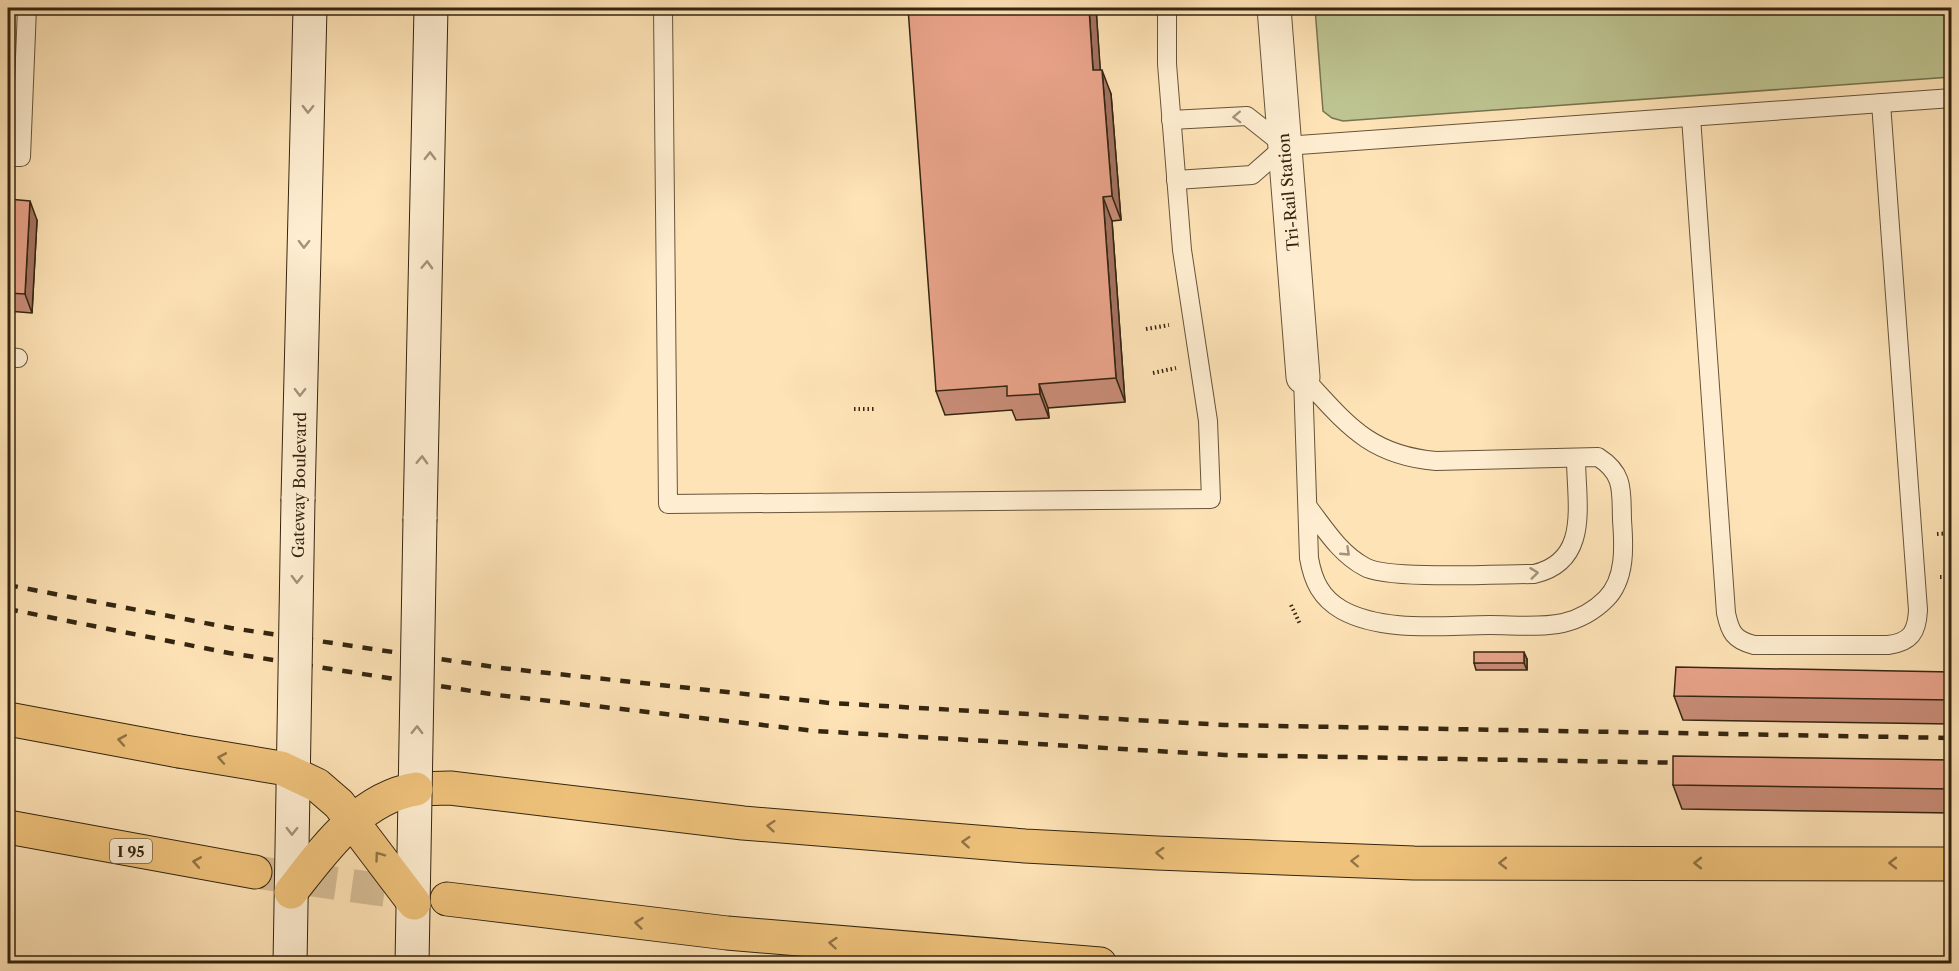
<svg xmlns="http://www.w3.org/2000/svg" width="1959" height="971" font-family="'Libre Caslon Text',serif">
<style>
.green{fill:#bdc491;stroke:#787450;stroke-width:1.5}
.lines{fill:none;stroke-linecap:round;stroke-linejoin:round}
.motorway-tunnel{stroke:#d6bd95;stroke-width:33;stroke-dasharray:33 16;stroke-linecap:butt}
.service-casing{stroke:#66543a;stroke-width:20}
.minor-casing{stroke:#66543a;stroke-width:35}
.secondary-casing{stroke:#342510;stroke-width:35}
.motorway-casing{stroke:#342510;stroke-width:35}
.path{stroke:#342510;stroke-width:4;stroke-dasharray:1.5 3;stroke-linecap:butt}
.service{stroke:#feedd0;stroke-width:18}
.minor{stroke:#feedd0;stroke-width:33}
.secondary{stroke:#feedd0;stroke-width:33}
.motorway{stroke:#efc27b;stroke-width:33}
.rail{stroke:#342510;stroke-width:4.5;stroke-dasharray:10 10;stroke-linecap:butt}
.secondary-bridge-casing{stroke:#342510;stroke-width:35;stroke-linecap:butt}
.motorway-bridge-casing{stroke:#342510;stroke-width:35;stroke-linecap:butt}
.secondary-bridge{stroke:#feedd0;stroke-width:33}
.motorway-bridge{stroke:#efc27b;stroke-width:33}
.wall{fill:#c88c77;stroke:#342510;stroke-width:1.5}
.shaded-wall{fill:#a37261;stroke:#342510;stroke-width:1.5}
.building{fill:#e9a38a;stroke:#342510;stroke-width:1.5}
.oneway{stroke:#a3937a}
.oneway2{stroke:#927446}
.labels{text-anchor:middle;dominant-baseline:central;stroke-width:4.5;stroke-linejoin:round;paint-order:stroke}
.shield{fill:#feedd0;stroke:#71614a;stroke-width:1.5}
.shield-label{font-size:15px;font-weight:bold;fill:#342510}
.street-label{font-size:16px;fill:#342510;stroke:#feedd0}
</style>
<rect width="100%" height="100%" fill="#fee3b6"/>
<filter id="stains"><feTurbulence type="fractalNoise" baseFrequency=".00333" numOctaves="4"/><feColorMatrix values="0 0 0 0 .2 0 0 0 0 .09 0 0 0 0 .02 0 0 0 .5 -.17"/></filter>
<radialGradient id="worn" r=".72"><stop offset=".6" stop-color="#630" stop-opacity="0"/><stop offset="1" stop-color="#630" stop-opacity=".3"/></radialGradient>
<path class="green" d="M 1315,8 L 1951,8 L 1951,77 L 1343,121 L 1332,118 L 1323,111 Z"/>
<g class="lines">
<path class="motorway-tunnel" d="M 255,872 L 427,896"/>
<g class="service-casing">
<g id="service">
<path d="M 663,8 L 668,504 L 1211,499 L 1208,421 L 1182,250 L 1167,64 L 1167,8"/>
<path d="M 1691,117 L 1726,613 C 1730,632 1734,640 1754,645 L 1888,645 C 1911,642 1917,632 1918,610 L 1881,103"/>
<path d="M 1171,120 L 1247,116 L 1285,146"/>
<path d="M 8,157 L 21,157 L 27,8"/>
<path d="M 1176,180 L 1252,175 L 1285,146 L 1952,98"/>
<path d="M 8,357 L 18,358"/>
<path d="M 1303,377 C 1346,423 1368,455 1436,461 L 1598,457 C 1625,474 1621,492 1622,520 C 1624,546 1626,579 1606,599 C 1594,611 1580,619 1563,623 C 1540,628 1514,625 1490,625 C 1444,625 1384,633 1342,610 C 1321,598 1313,581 1309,558 Z"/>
<path d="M 1308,507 C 1325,529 1340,554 1365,567 C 1387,580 1501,574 1534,574 C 1591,561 1576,503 1576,458"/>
</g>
</g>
<g class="minor-casing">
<path id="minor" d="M 1274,8 L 1303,377"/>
</g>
<g class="secondary-casing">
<g id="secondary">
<path d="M 298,499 L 310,8"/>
<path d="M 420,519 L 431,8"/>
</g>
</g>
<g class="motorway-casing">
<g id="motorway">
<path d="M 8,719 L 179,751"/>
<path d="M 416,789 L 450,788 L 743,823 L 1025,846 L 1157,853 L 1414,863 L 1952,864"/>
<path d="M 8,827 L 255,872"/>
<path d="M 447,899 L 727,933 L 1100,964"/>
</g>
</g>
<g class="path">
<path d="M 1146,329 L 1169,325"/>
<path d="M 1153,373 L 1176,368"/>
<path d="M 854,409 L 874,409"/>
<path d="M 1937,534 L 1952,533"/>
<path d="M 1940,577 L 1952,577"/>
<path d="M 1291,605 L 1300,624"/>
</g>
<use href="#service" class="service"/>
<use href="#minor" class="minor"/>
<use href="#secondary" class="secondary"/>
<use href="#motorway" class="motorway"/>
<g class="rail">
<path d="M 8,585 L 231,628 L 501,668 L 830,703 L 1225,725 L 1952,738"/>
<path d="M 8,609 L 229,653 L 497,695 L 816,731 L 1225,755 L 1691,763"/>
</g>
<g class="secondary-bridge-casing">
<g id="secondary-bridge">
<path d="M 290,964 L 298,499"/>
<path d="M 412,964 L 420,519"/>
</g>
</g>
<g class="motorway-bridge-casing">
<g id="motorway-bridge">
<path d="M 179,751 L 281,768 L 317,785 L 339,804 L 414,903"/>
<path d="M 291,892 C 324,850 360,798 416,789"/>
</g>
</g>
<use href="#secondary-bridge" class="secondary-bridge"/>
<use href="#motorway-bridge" class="motorway-bridge"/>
</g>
<g class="wall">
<path d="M 1096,8 L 1100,70 L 1111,94 L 1121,220 L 1112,221 L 1125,402 L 1048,408 L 1049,418 L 1016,420 L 1012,410 L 945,415 L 936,391 Z"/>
<path d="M 8,199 L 37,220 L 32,313 L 8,311 Z"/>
<path d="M 1527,659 L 1527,670 L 1476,670 L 1474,663 Z"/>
<path d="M 1952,672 L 1952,724 L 1683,720 L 1674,696 Z"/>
<path d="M 1952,760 L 1952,813 L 1682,809 L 1673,785 Z"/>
</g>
<g class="shaded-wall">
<path d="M 1089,8 L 1096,8 L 1102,94 L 1093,70 Z"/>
<path d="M 1102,70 L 1111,94 L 1121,220 L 1112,196 Z"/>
<path d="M 1103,197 L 1112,221 L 1125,402 L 1116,378 Z"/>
<path d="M 30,201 L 37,220 L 32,313 L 25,294 Z"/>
<path d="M 1039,384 L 1048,408 L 1049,418 L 1040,394 Z"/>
<path d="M 1524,652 L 1527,659 L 1527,670 L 1524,663 Z"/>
</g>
<g class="building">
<path d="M 908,8 L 1089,8 L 1093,70 L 1102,70 L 1112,196 L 1103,197 L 1116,378 L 1039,384 L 1040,394 L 1007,396 L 1007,386 L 936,391 Z"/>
<path d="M 8,199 L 30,201 L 25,294 L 8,293 Z"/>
<rect x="1474" y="652" width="50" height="11"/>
<path d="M 1676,667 L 1952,672 L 1952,700 L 1674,696 Z"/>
<path d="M 1673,756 L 1952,760 L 1952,789 L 1673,785 Z"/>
</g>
<defs><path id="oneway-chevron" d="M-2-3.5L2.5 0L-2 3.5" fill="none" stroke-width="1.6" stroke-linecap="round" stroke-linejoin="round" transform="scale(1.5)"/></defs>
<g class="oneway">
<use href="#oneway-chevron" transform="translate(308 109) rotate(91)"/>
<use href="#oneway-chevron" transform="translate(1237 117) rotate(178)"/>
<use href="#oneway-chevron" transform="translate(430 156) rotate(-89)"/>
<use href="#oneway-chevron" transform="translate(304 244) rotate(91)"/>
<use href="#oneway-chevron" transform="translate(427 265) rotate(-88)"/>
<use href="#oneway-chevron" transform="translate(300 392) rotate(91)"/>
<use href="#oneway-chevron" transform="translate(422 460) rotate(-88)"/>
<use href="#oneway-chevron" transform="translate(1346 552) rotate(43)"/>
<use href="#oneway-chevron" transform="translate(1534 573) rotate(-7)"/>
<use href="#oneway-chevron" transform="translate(297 579) rotate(91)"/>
<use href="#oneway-chevron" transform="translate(417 730) rotate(-89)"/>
<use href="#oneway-chevron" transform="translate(292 831) rotate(91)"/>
</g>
<g class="oneway2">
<use href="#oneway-chevron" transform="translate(122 740) rotate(-170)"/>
<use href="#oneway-chevron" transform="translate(222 758) rotate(-170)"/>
<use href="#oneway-chevron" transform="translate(771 826) rotate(-175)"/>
<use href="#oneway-chevron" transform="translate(966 842) rotate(-176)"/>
<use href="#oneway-chevron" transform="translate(1160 853) rotate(-177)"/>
<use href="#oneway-chevron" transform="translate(379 856) rotate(-126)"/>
<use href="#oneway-chevron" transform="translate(1355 861) rotate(-178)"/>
<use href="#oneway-chevron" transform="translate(197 862) rotate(-170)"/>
<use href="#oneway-chevron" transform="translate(1503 863) rotate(180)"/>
<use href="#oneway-chevron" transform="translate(1698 863) rotate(180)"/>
<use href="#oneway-chevron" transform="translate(1893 863) rotate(-180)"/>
<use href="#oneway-chevron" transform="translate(639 923) rotate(-174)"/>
<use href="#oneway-chevron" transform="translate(833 943) rotate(-175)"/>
</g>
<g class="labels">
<rect class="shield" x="110" y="839" width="42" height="24" rx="4.5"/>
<g class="shield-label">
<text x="131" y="851">I 95</text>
</g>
<g class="street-label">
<text transform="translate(1288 192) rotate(-95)">Tri-Rail Station</text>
<text transform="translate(299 485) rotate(-89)">Gateway Boulevard</text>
</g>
</g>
<rect width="1959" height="971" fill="none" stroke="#fee3b6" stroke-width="30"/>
<rect x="9" y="9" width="1941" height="953" fill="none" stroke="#342510" stroke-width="3"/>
<rect x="15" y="15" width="1929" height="941" fill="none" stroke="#342510" stroke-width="1.5"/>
<rect width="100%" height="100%" filter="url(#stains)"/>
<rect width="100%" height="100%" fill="url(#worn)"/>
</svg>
